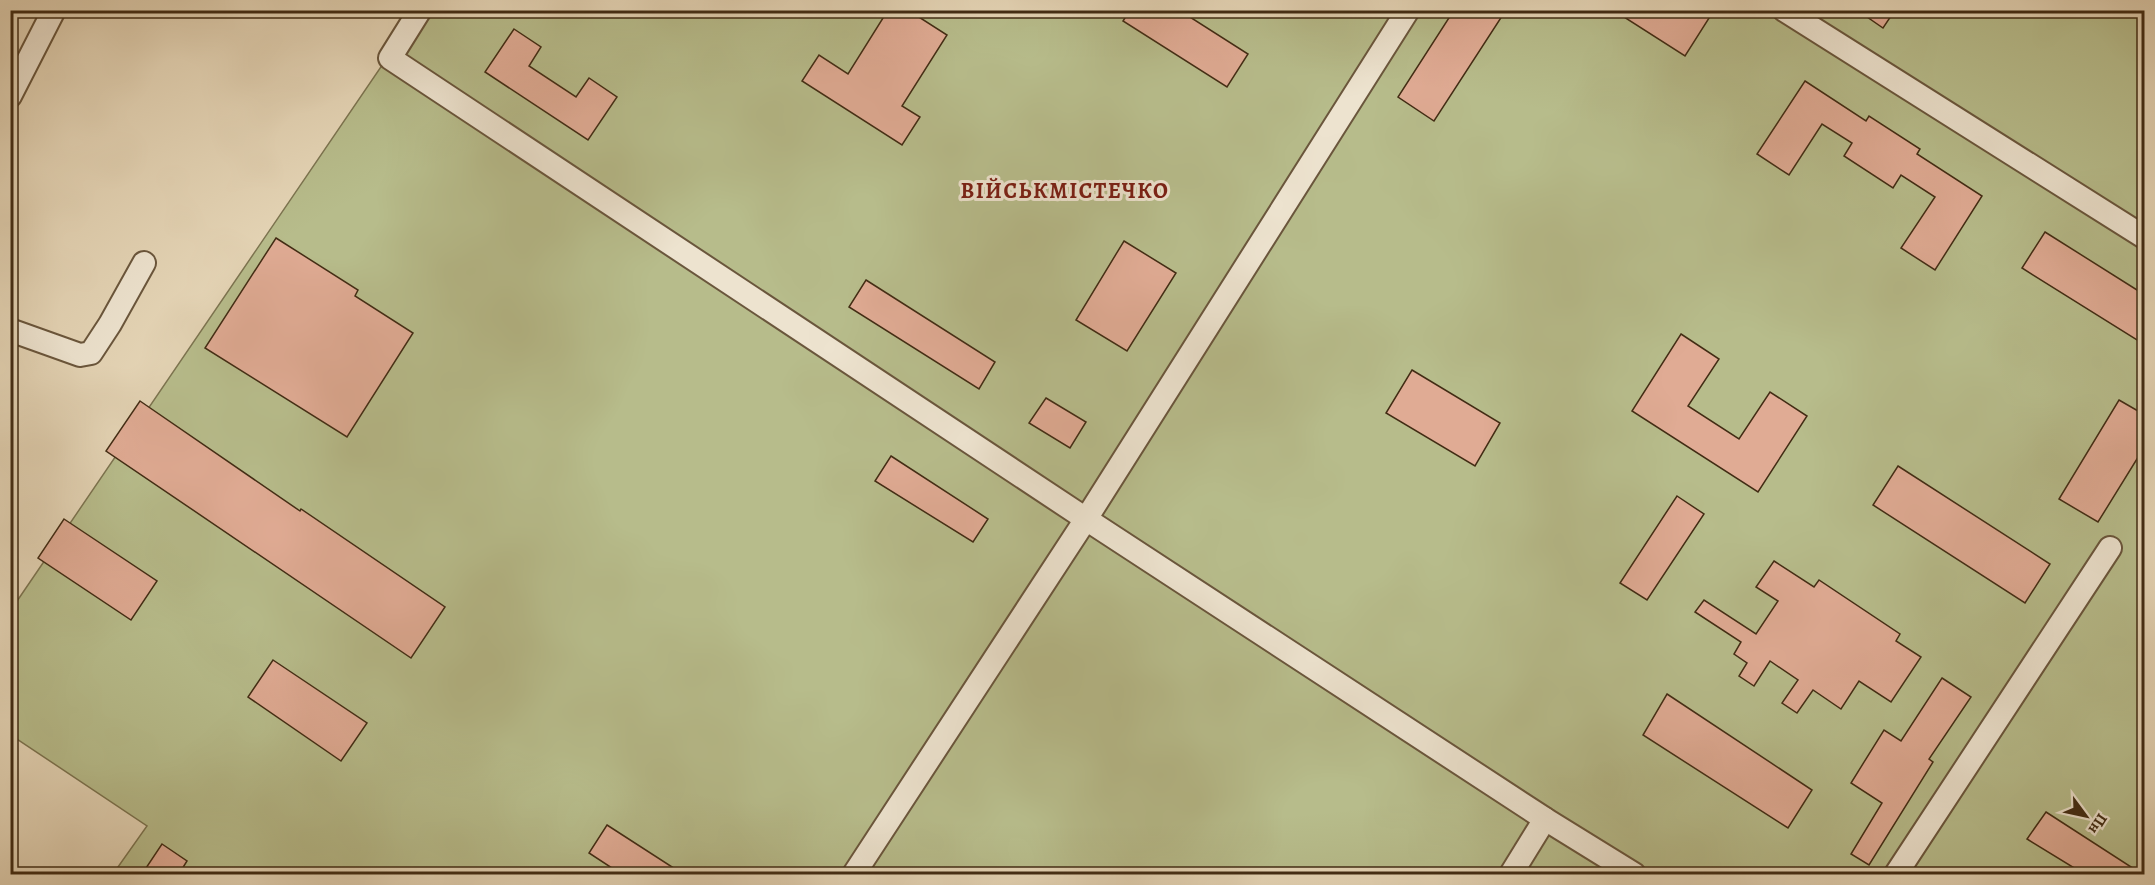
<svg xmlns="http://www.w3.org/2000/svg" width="2155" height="885" font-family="Alegreya,serif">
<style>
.green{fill:#b7bc8b;stroke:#7c7450;stroke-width:1.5}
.building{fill:#e0ab94;stroke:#422c14;stroke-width:1.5}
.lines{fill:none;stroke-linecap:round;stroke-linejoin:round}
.minor-casing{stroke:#6a563c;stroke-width:26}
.minor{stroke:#ede3cf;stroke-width:22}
.labels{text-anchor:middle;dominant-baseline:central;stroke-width:6;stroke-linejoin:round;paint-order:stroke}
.district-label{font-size:22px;font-weight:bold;letter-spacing:1.5px;fill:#7a1f14;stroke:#ede3cf}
</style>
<rect width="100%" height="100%" fill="#e4d4b5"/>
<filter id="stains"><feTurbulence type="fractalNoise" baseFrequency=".00333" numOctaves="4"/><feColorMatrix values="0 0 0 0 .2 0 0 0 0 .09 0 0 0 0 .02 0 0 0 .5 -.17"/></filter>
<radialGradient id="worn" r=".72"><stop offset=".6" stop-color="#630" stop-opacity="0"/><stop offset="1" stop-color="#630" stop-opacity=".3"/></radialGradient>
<path class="green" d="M 419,11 L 2144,11 L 2144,874 L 113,874 L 147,826 L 11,735 L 10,612 L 13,607 Z"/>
<g class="building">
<path d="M 888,10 L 908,10 L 947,35 L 902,106 L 920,117 L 902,145 L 802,81 L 819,55 L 848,74 Z"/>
<path d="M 1130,10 L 1179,10 L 1248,54 L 1227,87 L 1123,21 Z"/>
<path d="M 1454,10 L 1506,10 L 1434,121 L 1398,97 Z"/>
<path d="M 1613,10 L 1704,10 L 1711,15 L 1685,56 Z"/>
<path d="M 1857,10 L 1895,10 L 1883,28 Z"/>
<path d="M 514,29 L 541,47 L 529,66 L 576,97 L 589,78 L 617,97 L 588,140 L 485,72 Z"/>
<path d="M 1805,81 L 1866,121 L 1869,116 L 1920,149 L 1917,154 L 1982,196 L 1935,270 L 1901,248 L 1935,197 L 1901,175 L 1893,188 L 1844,156 L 1852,143 L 1822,124 L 1789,175 L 1757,154 Z"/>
<path d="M 2045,232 L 2145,295 L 2145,345 L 2022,268 Z"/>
<path d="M 276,238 L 358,290 L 355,296 L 413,333 L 347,437 L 205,348 Z"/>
<path d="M 1124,241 L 1176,273 L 1127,351 L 1076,320 Z"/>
<path d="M 866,280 L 995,362 L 979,389 L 849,307 Z"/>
<path d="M 1681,334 L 1719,359 L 1688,406 L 1739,439 L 1770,392 L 1807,416 L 1758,492 L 1632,411 Z"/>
<path d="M 1412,370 L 1500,423 L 1475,466 L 1386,413 Z"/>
<path d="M 1046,398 L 1086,422 L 1070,448 L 1029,423 Z"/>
<path d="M 2119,400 L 2145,415 L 2145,446 L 2098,522 L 2059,499 Z"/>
<path d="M 140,401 L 300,511 L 301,509 L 445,607 L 411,658 L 106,451 Z"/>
<path d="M 891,456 L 988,519 L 973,542 L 875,481 Z"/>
<path d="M 1898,466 L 2050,564 L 2025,603 L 1873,505 Z"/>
<path d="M 1677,496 L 1704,514 L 1647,600 L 1620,583 Z"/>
<path d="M 64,519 L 157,581 L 131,620 L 38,558 Z"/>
<path d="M 1774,561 L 1814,587 L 1819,580 L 1900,634 L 1896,641 L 1921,657 L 1891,702 L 1859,681 L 1841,709 L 1813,690 L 1797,713 L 1782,703 L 1798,680 L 1770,661 L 1754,686 L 1739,676 L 1747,663 L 1734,654 L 1741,642 L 1695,612 L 1704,600 L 1756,634 L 1778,601 L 1756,587 Z"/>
<path d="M 273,660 L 367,723 L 341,761 L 248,697 Z"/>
<path d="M 1942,678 L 1971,697 L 1929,759 L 1933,762 L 1869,865 L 1851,854 L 1882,803 L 1851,783 L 1884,730 L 1901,741 Z"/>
<path d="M 1667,694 L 1812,790 L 1788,828 L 1643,735 Z"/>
<path d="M 2046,812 L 2142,874 L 2084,874 L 2027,839 Z"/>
<path d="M 607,825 L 683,874 L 621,874 L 589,853 Z"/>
<path d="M 162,844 L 187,861 L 179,874 L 142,874 Z"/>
</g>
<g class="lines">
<g class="minor-casing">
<g id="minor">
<path d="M 420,10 L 390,58 L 1086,519 L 1545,819 L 1634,874"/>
<path d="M 1784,10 L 2144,237"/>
<path d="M 10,96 L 54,10"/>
<path d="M 10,330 L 80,355 L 91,353 L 110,324 L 144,263"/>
<path d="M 854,874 L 1086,519 L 1408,10"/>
<path d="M 1511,874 L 1545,819"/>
<path d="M 1896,874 L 2110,548"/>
</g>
</g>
<use href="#minor" class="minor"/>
</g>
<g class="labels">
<g class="district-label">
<text x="1065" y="191">ВІЙСЬКМІСТЕЧКО</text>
</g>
</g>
<rect width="2155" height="885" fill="none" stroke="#e4d4b5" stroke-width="36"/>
<rect x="12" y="12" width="2131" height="861" fill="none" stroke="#422c14" stroke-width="3"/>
<rect x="18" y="18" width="2119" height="849" fill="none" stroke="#422c14" stroke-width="1.5"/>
<g transform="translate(2086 816) rotate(123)" stroke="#ede3cf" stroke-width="4.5" paint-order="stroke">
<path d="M0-4.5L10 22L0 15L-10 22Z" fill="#422c14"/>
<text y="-9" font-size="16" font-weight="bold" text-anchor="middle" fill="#422c14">Пн</text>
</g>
<rect width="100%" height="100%" filter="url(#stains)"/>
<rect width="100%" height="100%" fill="url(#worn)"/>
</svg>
